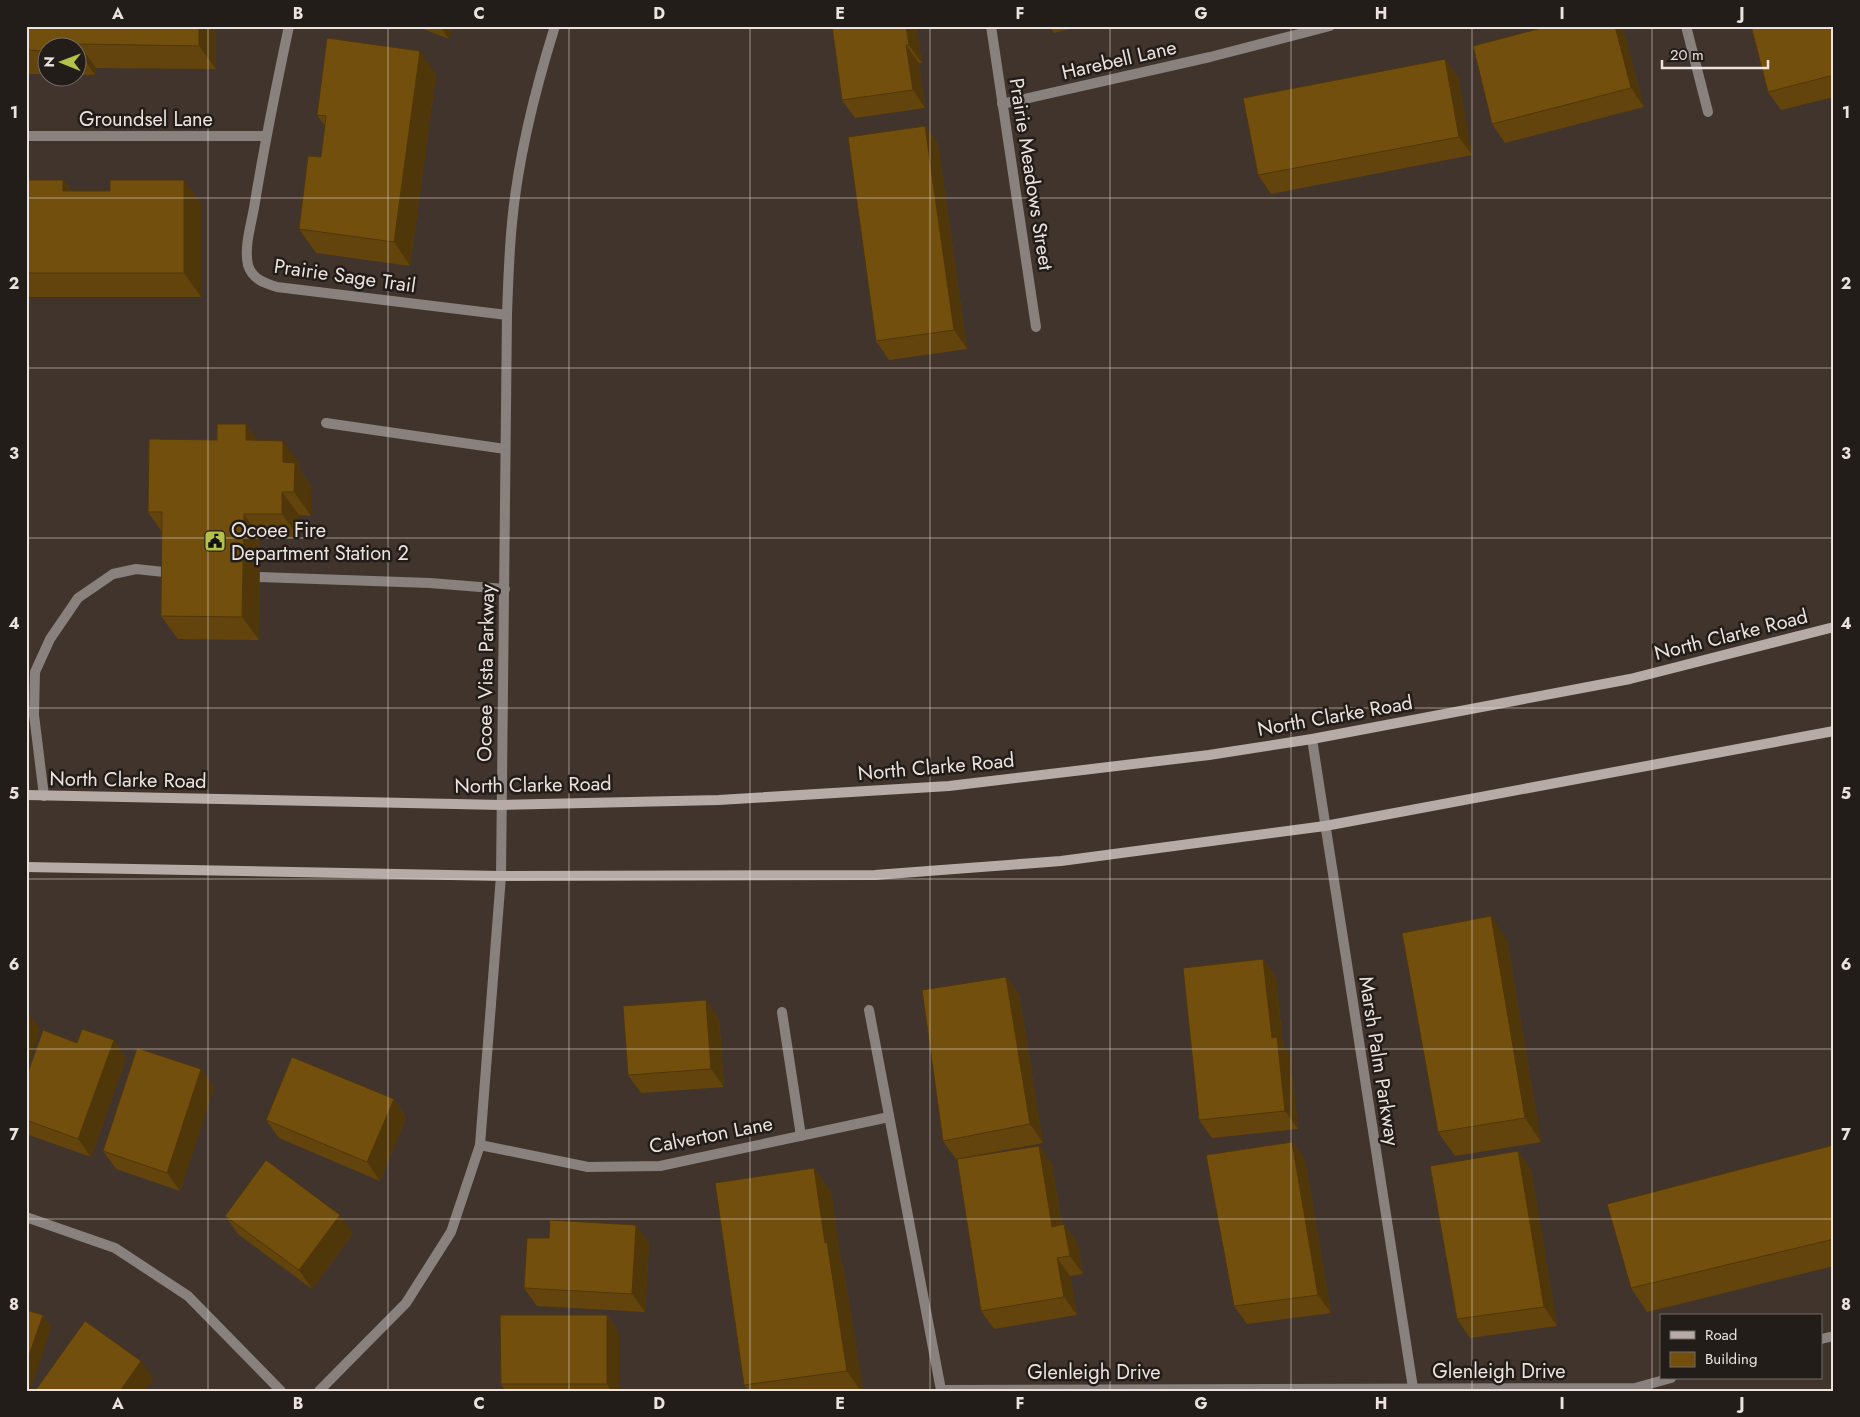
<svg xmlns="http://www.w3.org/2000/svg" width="1860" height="1417" font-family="Jost,sans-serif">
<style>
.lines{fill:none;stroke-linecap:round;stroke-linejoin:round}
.lane{stroke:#88817e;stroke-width:10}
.street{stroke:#88817e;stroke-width:10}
.secondary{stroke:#b6aba6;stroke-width:10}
.wall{fill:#63440c}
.shaded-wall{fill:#50370a}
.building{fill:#734f0e;stroke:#50370a}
.grid{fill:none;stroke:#ece3df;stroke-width:1;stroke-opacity:0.55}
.labels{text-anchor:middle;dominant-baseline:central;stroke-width:5;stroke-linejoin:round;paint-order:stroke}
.street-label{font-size:20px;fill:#ece3df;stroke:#231d1a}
.poi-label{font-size:20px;fill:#ece3df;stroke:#231d1a;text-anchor:start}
.neatline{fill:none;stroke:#ece3df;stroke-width:2}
.grid-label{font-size:16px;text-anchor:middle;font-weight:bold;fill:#ece3df}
</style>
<rect width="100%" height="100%" fill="#41342c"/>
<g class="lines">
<g class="lane">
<path d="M 326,423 L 505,449"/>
<path d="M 259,577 L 430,583 L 505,589"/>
<path d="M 44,796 L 34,715 L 35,672 L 50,639 L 78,598 L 113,574 L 136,569 L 173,573"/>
<path d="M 782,1012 L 801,1136"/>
</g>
<g class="street">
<path d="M 289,26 C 276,87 264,147 254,208 C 251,225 244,247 248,265 C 252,279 264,283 277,287 L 507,315"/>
<path d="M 991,26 L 1036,327"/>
<path d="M 1686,26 L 1708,112"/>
<path d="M 1002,104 L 1210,57 L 1330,26"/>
<path d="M 26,136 L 266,136"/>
<path d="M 1312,739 L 1413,1388"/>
<path d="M 869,1010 L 941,1390 L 1635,1388 L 1671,1378"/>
<path d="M 480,1145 L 588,1167 L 660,1166 L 889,1117"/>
<path d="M 26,1217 L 115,1248 L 188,1296 L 281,1391"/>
<path d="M 1821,1339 L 1834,1336"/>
<path d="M 319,1391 L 406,1303 L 451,1232 L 480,1145 L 501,876 L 507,315 C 508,284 509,254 512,223 C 518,157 535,90 555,26"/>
</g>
<g class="secondary">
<path d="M 26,795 L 502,805 L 719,800 L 949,786 L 1209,755 L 1312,739 L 1630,679 L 1834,627"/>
<path d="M 26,867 L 501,876 L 875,875 L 1061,861 L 1325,826 L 1834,731"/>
</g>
</g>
<g class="wall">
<path d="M 26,26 L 216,26 L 216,69 L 96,68 L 95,75 L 78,75 L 78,48 L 48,48 L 48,74 L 26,74 Z"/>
<path d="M 415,26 L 453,26 L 449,39 Z"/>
<path d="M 916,26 L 922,63 L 919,63 L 925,108 L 855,118 L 842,100 Z"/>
<path d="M 1049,26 L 1083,26 L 1054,33 Z"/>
<path d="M 1834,26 L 1834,97 L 1781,110 L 1768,92 Z"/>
<path d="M 1623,29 L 1644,107 L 1505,143 L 1492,124 Z"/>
<path d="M 436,74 L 410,266 L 316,253 L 299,229 L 321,157 L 325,126 L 317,115 Z"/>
<path d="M 1458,77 L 1472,155 L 1271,194 L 1258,175 Z"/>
<path d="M 925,126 L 938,144 L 967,349 L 889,360 L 876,341 Z"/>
<path d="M 26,180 L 63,180 L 71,191 L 201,204 L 201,297 L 26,297 Z"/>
<path d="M 258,440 L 300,464 L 299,469 L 311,486 L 311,516 L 299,515 L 299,538 L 260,538 L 259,640 L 178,639 L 161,616 L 162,532 L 148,512 Z"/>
<path d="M 1507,940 L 1541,1142 L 1455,1156 L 1438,1132 Z"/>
<path d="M 1263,959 L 1276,977 L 1283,1046 L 1290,1055 L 1298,1129 L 1212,1138 L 1199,1120 Z"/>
<path d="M 1006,977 L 1019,995 L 1043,1143 L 956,1159 L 943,1141 Z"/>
<path d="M 719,1018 L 724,1087 L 641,1093 L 628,1075 Z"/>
<path d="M 114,1040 L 126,1058 L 91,1157 L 26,1134 L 26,1078 L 77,1043 Z"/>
<path d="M 201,1069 L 214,1087 L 180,1191 L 116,1169 L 103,1151 Z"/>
<path d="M 394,1099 L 406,1118 L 380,1181 L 279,1138 L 266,1120 Z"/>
<path d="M 1292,1142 L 1305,1160 L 1331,1313 L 1247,1324 L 1234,1306 Z"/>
<path d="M 1834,1145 L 1834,1266 L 1647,1312 L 1631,1288 Z"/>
<path d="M 1039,1146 L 1052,1164 L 1062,1225 L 1064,1224 L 1077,1242 L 1083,1274 L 1070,1276 L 1077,1315 L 994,1329 L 981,1311 Z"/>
<path d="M 1518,1151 L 1531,1170 L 1557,1326 L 1470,1338 L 1457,1319 Z"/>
<path d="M 814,1168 L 831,1192 L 841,1263 L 843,1266 L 863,1391 L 748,1391 L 744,1385 Z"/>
<path d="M 225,1216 L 353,1233 L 312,1289 L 238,1234 Z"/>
<path d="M 636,1225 L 649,1243 L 645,1312 L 537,1306 L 524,1288 L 549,1238 Z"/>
<path d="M 607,1315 L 619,1333 L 619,1391 L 505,1391 L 501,1384 Z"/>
</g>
<g class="shaded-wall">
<path d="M 199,26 L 216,26 L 216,69 L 199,46 Z"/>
<path d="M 440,26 L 453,26 L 449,39 Z"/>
<path d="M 906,26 L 916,26 L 922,63 L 909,45 Z"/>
<path d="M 1615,26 L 1621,26 L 1623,29 L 1644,107 L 1631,88 Z"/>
<path d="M 1830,26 L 1834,26 L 1834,41 Z"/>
<path d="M 79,44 L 96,68 L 95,75 L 79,51 Z"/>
<path d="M 906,45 L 919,63 L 925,108 L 913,90 Z"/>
<path d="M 420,51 L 436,74 L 410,266 L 394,242 Z"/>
<path d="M 1445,59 L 1458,77 L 1472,155 L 1459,137 Z"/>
<path d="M 925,126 L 938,144 L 967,349 L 954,330 Z"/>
<path d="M 63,180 L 80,204 L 63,191 Z"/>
<path d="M 184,180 L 201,204 L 201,297 L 184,273 Z"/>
<path d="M 246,424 L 263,448 L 246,440 Z"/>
<path d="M 283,441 L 300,464 L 299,469 L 311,486 L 311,516 L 294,492 L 283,462 Z"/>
<path d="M 282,492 L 299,515 L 299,538 L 282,514 Z"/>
<path d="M 244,514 L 260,538 L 259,640 L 242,617 Z"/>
<path d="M 1491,916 L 1507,940 L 1541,1142 L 1525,1118 Z"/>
<path d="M 1263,959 L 1276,977 L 1283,1046 L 1290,1055 L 1298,1129 L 1285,1111 L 1272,1038 Z"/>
<path d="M 1006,977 L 1019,995 L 1043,1143 L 1030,1124 Z"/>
<path d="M 706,1000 L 719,1018 L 724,1087 L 711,1069 Z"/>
<path d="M 27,1011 L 40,1029 L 26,1072 L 26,1012 Z"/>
<path d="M 114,1040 L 126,1058 L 91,1157 L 78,1139 Z"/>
<path d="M 201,1069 L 214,1087 L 180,1191 L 167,1173 Z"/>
<path d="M 394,1099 L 406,1118 L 380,1181 L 367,1162 Z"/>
<path d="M 1292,1142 L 1305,1160 L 1331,1313 L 1318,1295 Z"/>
<path d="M 1039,1146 L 1052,1164 L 1065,1245 L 1052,1227 Z"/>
<path d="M 1518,1151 L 1531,1170 L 1557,1326 L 1544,1307 Z"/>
<path d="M 814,1168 L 831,1192 L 841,1263 L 843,1266 L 863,1391 L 861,1391 L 847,1371 L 825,1243 Z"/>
<path d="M 340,1215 L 353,1233 L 312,1289 L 299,1270 Z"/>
<path d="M 1064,1224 L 1077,1242 L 1083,1274 L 1070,1256 Z"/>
<path d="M 636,1225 L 649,1243 L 645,1312 L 632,1294 Z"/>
<path d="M 1057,1258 L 1070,1276 L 1077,1315 L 1064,1297 Z"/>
<path d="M 43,1315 L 51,1327 L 30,1391 L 27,1391 L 26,1364 Z"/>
<path d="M 607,1315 L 619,1333 L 619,1391 L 611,1391 L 607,1384 Z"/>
<path d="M 141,1361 L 154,1379 L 145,1391 L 120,1391 Z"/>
</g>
<g class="building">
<path d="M 26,26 L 199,26 L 199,46 L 79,44 L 79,51 L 78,51 L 78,48 L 48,48 L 48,51 L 26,50 Z"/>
<path d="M 832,26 L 906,26 L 909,45 L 906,45 L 913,90 L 842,100 Z"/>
<path d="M 1549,26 L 1615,26 L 1631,88 L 1492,124 L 1473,46 Z"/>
<path d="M 1751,26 L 1830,26 L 1834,41 L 1834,75 L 1768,92 Z"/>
<path d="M 327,38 L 420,51 L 394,242 L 299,229 L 308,156 L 321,157 L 326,116 L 317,115 Z"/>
<path d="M 1445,59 L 1459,137 L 1258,175 L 1243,98 Z"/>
<path d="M 925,126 L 954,330 L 876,341 L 848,137 Z"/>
<path d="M 26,180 L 63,180 L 63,191 L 110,191 L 110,180 L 184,180 L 184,273 L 26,273 Z"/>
<path d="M 217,424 L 246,424 L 246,440 L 283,441 L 283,462 L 295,463 L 294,492 L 282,492 L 282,514 L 244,514 L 242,617 L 161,616 L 162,512 L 148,512 L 149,439 L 217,440 Z"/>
<path d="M 1491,916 L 1525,1118 L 1438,1132 L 1402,933 Z"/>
<path d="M 1263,959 L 1272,1038 L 1277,1037 L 1285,1111 L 1199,1120 L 1183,968 Z"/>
<path d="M 1006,977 L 1030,1124 L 943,1141 L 922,990 Z"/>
<path d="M 706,1000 L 711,1069 L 628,1075 L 623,1006 Z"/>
<path d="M 82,1029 L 114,1040 L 78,1139 L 26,1120 L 26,1078 L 43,1030 L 77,1043 Z"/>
<path d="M 137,1048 L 201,1069 L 167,1173 L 103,1151 Z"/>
<path d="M 292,1057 L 394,1099 L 367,1162 L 266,1120 Z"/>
<path d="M 1292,1142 L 1318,1295 L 1234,1306 L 1206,1155 Z"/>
<path d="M 1834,1145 L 1834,1239 L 1631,1288 L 1607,1204 Z"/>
<path d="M 1039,1146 L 1052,1227 L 1064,1224 L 1070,1256 L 1057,1258 L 1064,1297 L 981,1311 L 957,1159 Z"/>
<path d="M 1518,1151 L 1544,1307 L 1457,1319 L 1430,1166 Z"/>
<path d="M 266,1160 L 340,1215 L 299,1270 L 225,1216 Z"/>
<path d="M 814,1168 L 825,1243 L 827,1242 L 847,1371 L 744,1385 L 715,1183 Z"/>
<path d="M 550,1220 L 636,1225 L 632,1294 L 524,1288 L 527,1238 L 549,1238 Z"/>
<path d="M 26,1310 L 43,1315 L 26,1364 Z"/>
<path d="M 500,1315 L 607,1315 L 607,1384 L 501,1384 Z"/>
<path d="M 85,1321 L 141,1361 L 120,1391 L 35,1391 Z"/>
</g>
<path class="grid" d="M 208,26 L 208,1391M 388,26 L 388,1391M 569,26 L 569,1391M 750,26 L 750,1391M 930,26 L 930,1391M 1110,26 L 1110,1391M 1291,26 L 1291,1391M 1472,26 L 1472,1391M 1652,26 L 1652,1391M 26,198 L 1834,198M 26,368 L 1834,368M 26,538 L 1834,538M 26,708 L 1834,708M 26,879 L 1834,879M 26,1049 L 1834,1049M 26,1219 L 1834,1219"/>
<defs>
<g id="civic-square" transform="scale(1.125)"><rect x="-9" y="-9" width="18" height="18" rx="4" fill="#b4c24a" stroke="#231d1a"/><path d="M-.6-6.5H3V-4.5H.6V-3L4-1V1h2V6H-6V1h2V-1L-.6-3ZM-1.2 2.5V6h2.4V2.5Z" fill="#111"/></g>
</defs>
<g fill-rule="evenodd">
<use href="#civic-square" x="215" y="541"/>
</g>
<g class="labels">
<g class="street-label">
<text transform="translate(1119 60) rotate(-13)">Harebell Lane</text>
<text x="146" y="119">Groundsel Lane</text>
<text transform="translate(1031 174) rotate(81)">Prairie Meadows Street</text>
<text transform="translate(345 276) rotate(8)">Prairie Sage Trail</text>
<text transform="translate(1731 635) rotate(-14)">North Clarke Road</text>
<text transform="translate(486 673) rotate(-89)">Ocoee Vista Parkway</text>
<text transform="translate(1335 716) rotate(-10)">North Clarke Road</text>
<text transform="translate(936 767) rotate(-5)">North Clarke Road</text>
<text transform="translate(128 780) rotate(1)">North Clarke Road</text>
<text transform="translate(533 785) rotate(-1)">North Clarke Road</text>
<text transform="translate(1379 1061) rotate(81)">Marsh Palm Parkway</text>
<text transform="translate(711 1135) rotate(-11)">Calverton Lane</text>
<text x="1499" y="1371">Glenleigh Drive</text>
<text x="1094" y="1372">Glenleigh Drive</text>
</g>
<g class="poi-label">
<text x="231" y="530">Ocoee Fire<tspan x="231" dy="23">Department Station 2</tspan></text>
</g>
</g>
<rect width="1860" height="1417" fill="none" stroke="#231d1a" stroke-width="55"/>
<rect x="1660" y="1314" width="162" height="65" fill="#231d1a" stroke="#736c69"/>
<rect x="1670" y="1331" width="25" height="8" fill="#b6aba6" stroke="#736c69"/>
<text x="1705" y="1340" font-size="15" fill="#ece3df">Road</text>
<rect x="1670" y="1352" width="25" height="15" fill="#734f0e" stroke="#736c69"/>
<text x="1705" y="1364" font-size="15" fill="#ece3df">Building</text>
<g transform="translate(62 62) rotate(271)"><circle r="24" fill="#231d1a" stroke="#736c69"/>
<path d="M0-4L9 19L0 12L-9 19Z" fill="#b4c24a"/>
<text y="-8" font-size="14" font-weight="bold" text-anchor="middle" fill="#ece3df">N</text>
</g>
<path d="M1662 60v8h106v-8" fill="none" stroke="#ece3df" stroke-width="2.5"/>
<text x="1670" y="60" font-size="15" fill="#ece3df" stroke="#231d1a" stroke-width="4" paint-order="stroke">20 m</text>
<rect x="28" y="28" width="1804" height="1362" class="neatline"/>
<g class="grid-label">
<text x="118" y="19">A</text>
<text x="298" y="19">B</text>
<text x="479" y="19">C</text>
<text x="659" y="19">D</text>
<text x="840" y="19">E</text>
<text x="1020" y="19">F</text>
<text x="1201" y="19">G</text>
<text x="1381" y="19">H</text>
<text x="1562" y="19">I</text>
<text x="1742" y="19">J</text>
<text x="14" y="118">1</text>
<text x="1846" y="118">1</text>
<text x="14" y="289">2</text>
<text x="1846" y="289">2</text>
<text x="14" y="459">3</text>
<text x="1846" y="459">3</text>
<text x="14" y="629">4</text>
<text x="1846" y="629">4</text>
<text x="14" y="799">5</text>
<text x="1846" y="799">5</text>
<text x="14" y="970">6</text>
<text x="1846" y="970">6</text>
<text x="14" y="1140">7</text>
<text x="1846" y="1140">7</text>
<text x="14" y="1310">8</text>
<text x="1846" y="1310">8</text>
<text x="118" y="1409">A</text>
<text x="298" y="1409">B</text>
<text x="479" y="1409">C</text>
<text x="659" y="1409">D</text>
<text x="840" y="1409">E</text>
<text x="1020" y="1409">F</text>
<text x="1201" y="1409">G</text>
<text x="1381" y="1409">H</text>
<text x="1562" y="1409">I</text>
<text x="1742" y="1409">J</text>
</g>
</svg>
